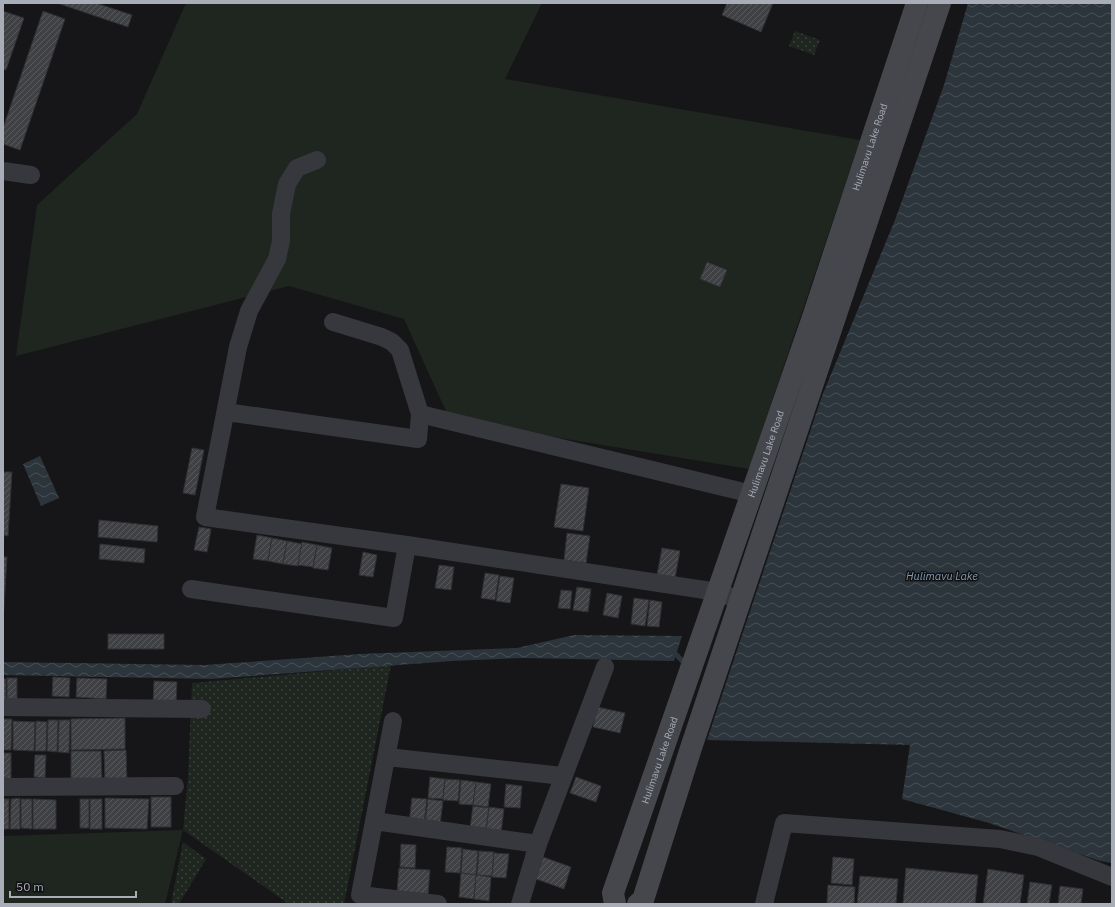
<svg xmlns="http://www.w3.org/2000/svg" width="1115" height="907" font-family="'IBM Plex Sans',sans-serif">
<style>
.grass{fill:#1e261f}
.park{fill:url(#park-dots)}
.water{fill:url(#water-waves)}
.lines{fill:none;stroke-linecap:round;stroke-linejoin:round}
.stream{stroke:#2c353c;stroke-width:5}
.building{fill:url(#building-hatch);stroke:#303034}
.street{stroke:#37383d;stroke-width:18}
.secondary{stroke:#45474d;stroke-width:22}
.labels{text-anchor:middle;dominant-baseline:central;stroke-width:3;stroke-linejoin:round;paint-order:stroke}
.street-label{font-size:10px;fill:#a8adb8;stroke:#111113}
.water-label{font-size:11px;font-style:italic;fill:#7f9bb3;stroke:#111113}
</style>
<defs>
<pattern id="park-dots" width="8" height="8" patternUnits="userSpaceOnUse"><rect width="8" height="8" fill="#1e261f"/><path d="M2 2h.1M6 6h.1" fill="none" stroke="#3c433d" stroke-width="1.8" stroke-linecap="round"/></pattern>
<pattern id="water-waves" width="16" height="10" patternUnits="userSpaceOnUse"><rect width="16" height="10" fill="#2c353c"/><path d="M0 5q4-4 8 0t8 0" fill="none" stroke="#485056"/></pattern>
<pattern id="building-hatch" width="6" height="6" patternUnits="userSpaceOnUse"><rect width="6" height="6" fill="#404145"/><path d="M-1 1l2-2M0 6l6-6M5 7l2-2" fill="none" stroke="#595a5e"/></pattern>
</defs>
<rect width="100%" height="100%" fill="#161618"/>
<g class="grass">
<path d="M 186,3 L 542,3 L 505,79 L 860,140 L 749,469 L 450,420 L 404,319 L 289,286 L 16,356 L 37,205 L 137,114 Z"/>
<path d="M 183,830 L 165,904 L 3,904 L 3,836 Z"/>
</g>
<g class="park">
<path d="M 795,31 L 820,40 L 814,55 L 789,46 Z"/>
<path d="M 391,665 L 344,904 L 289,904 L 183,830 L 188,778 L 192,683 Z"/>
<path d="M 183,842 L 206,859 L 179,904 L 171,904 Z"/>
</g>
<g class="water">
<path d="M 968,3 L 1112,3 L 1112,863 L 1100,861 L 989,823 L 902,799 L 910,745 L 707,740 L 822,396 L 895,220 L 944,85 Z"/>
<path d="M 40,456 L 59,498 L 41,506 L 23,464 Z"/>
<path d="M 574,635 L 682,636 L 674,661 L 522,658 L 452,661 L 211,679 L 3,675 L 3,662 L 205,665 L 360,654 L 517,648 Z"/>
</g>
<g class="lines">
<path class="stream" d="M 672,650 L 687,666"/>
</g>
<g class="building">
<path d="M 57,3 L 96,3 L 132,15 L 128,27 Z"/>
<path d="M 727,3 L 773,3 L 761,32 L 722,15 Z"/>
<path d="M 3,11 L 24,18 L 6,70 L 3,69 Z"/>
<path d="M 43,11 L 65,19 L 20,150 L 3,144 L 3,128 Z"/>
<path d="M 707,262 L 727,270 L 720,287 L 700,279 Z"/>
<path d="M 192,448 L 204,450 L 195,495 L 183,493 Z"/>
<path d="M 3,472 L 12,472 L 8,536 L 4,535 L 3,552 Z"/>
<path d="M 561,484 L 589,488 L 583,531 L 554,527 Z"/>
<path d="M 99,520 L 158,526 L 157,542 L 98,537 Z"/>
<path d="M 199,527 L 211,529 L 207,552 L 194,550 Z"/>
<path d="M 567,533 L 590,536 L 586,563 L 564,560 Z"/>
<path d="M 257,535 L 272,538 L 268,561 L 253,559 Z"/>
<path d="M 272,538 L 287,541 L 283,564 L 268,561 Z"/>
<path d="M 287,541 L 302,544 L 298,566 L 283,564 Z"/>
<path d="M 302,542 L 317,545 L 313,567 L 298,565 Z"/>
<path d="M 100,544 L 145,549 L 144,563 L 99,559 Z"/>
<path d="M 317,545 L 332,548 L 328,570 L 313,568 Z"/>
<path d="M 662,548 L 680,551 L 675,578 L 657,575 Z"/>
<path d="M 363,552 L 377,555 L 373,577 L 359,575 Z"/>
<path d="M 3,557 L 7,557 L 3,623 Z"/>
<path d="M 439,565 L 454,567 L 451,590 L 435,588 Z"/>
<path d="M 485,573 L 499,575 L 495,600 L 481,598 Z"/>
<path d="M 500,576 L 514,578 L 510,603 L 496,601 Z"/>
<path d="M 577,587 L 591,589 L 588,612 L 573,610 Z"/>
<path d="M 561,590 L 572,591 L 570,609 L 558,608 Z"/>
<path d="M 607,593 L 622,596 L 618,618 L 603,615 Z"/>
<path d="M 634,598 L 649,600 L 645,626 L 631,624 Z"/>
<path d="M 650,600 L 662,602 L 659,627 L 647,626 Z"/>
<rect x="108" y="634" width="56" height="15"/>
<path d="M 53,677 L 70,678 L 69,697 L 52,696 Z"/>
<rect x="7" y="678" width="10" height="25"/>
<path d="M 77,678 L 107,679 L 106,699 L 76,697 Z"/>
<rect x="3" y="679" width="3" height="23"/>
<path d="M 154,681 L 177,682 L 176,704 L 153,703 Z"/>
<path d="M 597,707 L 625,713 L 620,733 L 593,727 Z"/>
<path d="M 125,718 L 125,749 L 71,750 L 71,719 Z"/>
<path d="M 3,719 L 12,719 L 11,750 L 3,750 Z"/>
<path d="M 48,720 L 58,720 L 57,752 L 47,751 Z"/>
<path d="M 59,720 L 70,720 L 69,753 L 58,752 Z"/>
<path d="M 13,721 L 35,722 L 34,751 L 13,750 Z"/>
<path d="M 36,721 L 47,722 L 46,751 L 35,751 Z"/>
<path d="M 126,750 L 127,782 L 105,782 L 104,751 Z"/>
<path d="M 71,751 L 101,751 L 102,781 L 71,781 Z"/>
<rect x="3" y="753" width="8" height="27"/>
<path d="M 35,755 L 46,755 L 45,778 L 34,777 Z"/>
<path d="M 430,777 L 445,779 L 443,799 L 428,798 Z"/>
<path d="M 576,777 L 601,786 L 596,802 L 570,793 Z"/>
<path d="M 445,779 L 460,780 L 458,801 L 443,800 Z"/>
<path d="M 461,780 L 476,782 L 473,805 L 459,804 Z"/>
<path d="M 476,782 L 491,784 L 488,807 L 473,805 Z"/>
<path d="M 506,784 L 522,786 L 520,808 L 504,807 Z"/>
<rect x="151" y="797" width="20" height="30"/>
<path d="M 20,798 L 20,829 L 10,829 L 11,799 Z"/>
<path d="M 105,798 L 149,799 L 147,829 L 105,828 Z"/>
<path d="M 412,798 L 427,799 L 424,824 L 409,822 Z"/>
<rect x="3" y="799" width="6" height="30"/>
<path d="M 21,799 L 32,799 L 32,829 L 21,828 Z"/>
<path d="M 33,799 L 56,800 L 56,829 L 33,829 Z"/>
<rect x="80" y="799" width="9" height="29"/>
<rect x="90" y="799" width="12" height="30"/>
<path d="M 428,799 L 443,801 L 440,825 L 425,823 Z"/>
<path d="M 473,806 L 489,808 L 486,830 L 470,828 Z"/>
<path d="M 489,807 L 504,809 L 501,833 L 486,832 Z"/>
<path d="M 401,844 L 416,845 L 415,868 L 400,867 Z"/>
<path d="M 447,847 L 462,848 L 460,873 L 445,872 Z"/>
<path d="M 463,849 L 478,851 L 476,875 L 461,873 Z"/>
<path d="M 479,851 L 494,852 L 492,876 L 477,875 Z"/>
<path d="M 494,853 L 509,854 L 506,878 L 492,877 Z"/>
<path d="M 543,857 L 571,867 L 564,889 L 536,879 Z"/>
<path d="M 833,857 L 854,859 L 852,885 L 831,883 Z"/>
<path d="M 399,868 L 430,870 L 428,894 L 397,891 Z"/>
<path d="M 906,868 L 978,875 L 975,904 L 903,904 Z"/>
<path d="M 988,869 L 1024,875 L 1020,904 L 983,904 Z"/>
<path d="M 461,873 L 476,875 L 474,899 L 459,897 Z"/>
<path d="M 476,875 L 491,877 L 489,901 L 474,899 Z"/>
<path d="M 860,876 L 898,879 L 896,904 L 857,904 Z"/>
<path d="M 1030,882 L 1052,885 L 1049,904 L 1027,904 Z"/>
<path d="M 828,885 L 855,887 L 854,904 L 827,904 Z"/>
<path d="M 1060,886 L 1083,889 L 1081,904 L 1058,904 Z"/>
</g>
<g class="lines">
<g class="street">
<path d="M 317,160 L 297,168 L 287,184 L 281,214 L 281,241 L 277,259 L 249,311 L 238,347 L 205,517 L 407,545 L 718,592 L 741,601"/>
<path d="M 3,171 L 31,175"/>
<path d="M 226,412 L 418,439 L 420,414 L 400,350 L 392,342 L 382,337 L 333,322"/>
<path d="M 420,414 L 752,494"/>
<path d="M 191,589 L 394,618 L 407,545"/>
<path d="M 3,707 L 202,709"/>
<path d="M 393,721 L 360,895 L 438,904"/>
<path d="M 387,757 L 563,776"/>
<path d="M 3,787 L 175,786"/>
<path d="M 374,821 L 538,844"/>
<path d="M 520,904 L 538,844 L 605,667"/>
<path d="M 764,904 L 784,823 L 1000,839 L 1038,847 L 1112,877"/>
</g>
<g class="secondary">
<path id="s1" d="M 615,904 L 613,893 L 812,320 L 917,3"/>
<path d="M 638,904 L 643,900 L 690,751 L 940,3"/>
</g>
</g>
<g class="labels">
<g class="street-label">
<text stroke="none"><textPath href="#s1" startOffset="800">Hulimavu Lake Road</textPath></text>
<text stroke="none"><textPath href="#s1" startOffset="476">Hulimavu Lake Road</textPath></text>
<text stroke="none"><textPath href="#s1" startOffset="152">Hulimavu Lake Road</textPath></text>
</g>
<g class="water-label">
<text x="942" y="576">Hulimavu Lake</text>
</g>
</g>
<rect width="1115" height="907" fill="none" stroke="#a8adb8" stroke-width="8"/>
<path d="M10 891v6h126v-6" fill="none" stroke="#a8adb8" stroke-width="2"/>
<text x="16" y="891" font-size="12" fill="#a8adb8" stroke="#111113" stroke-width="3" paint-order="stroke">50 m</text>
</svg>
